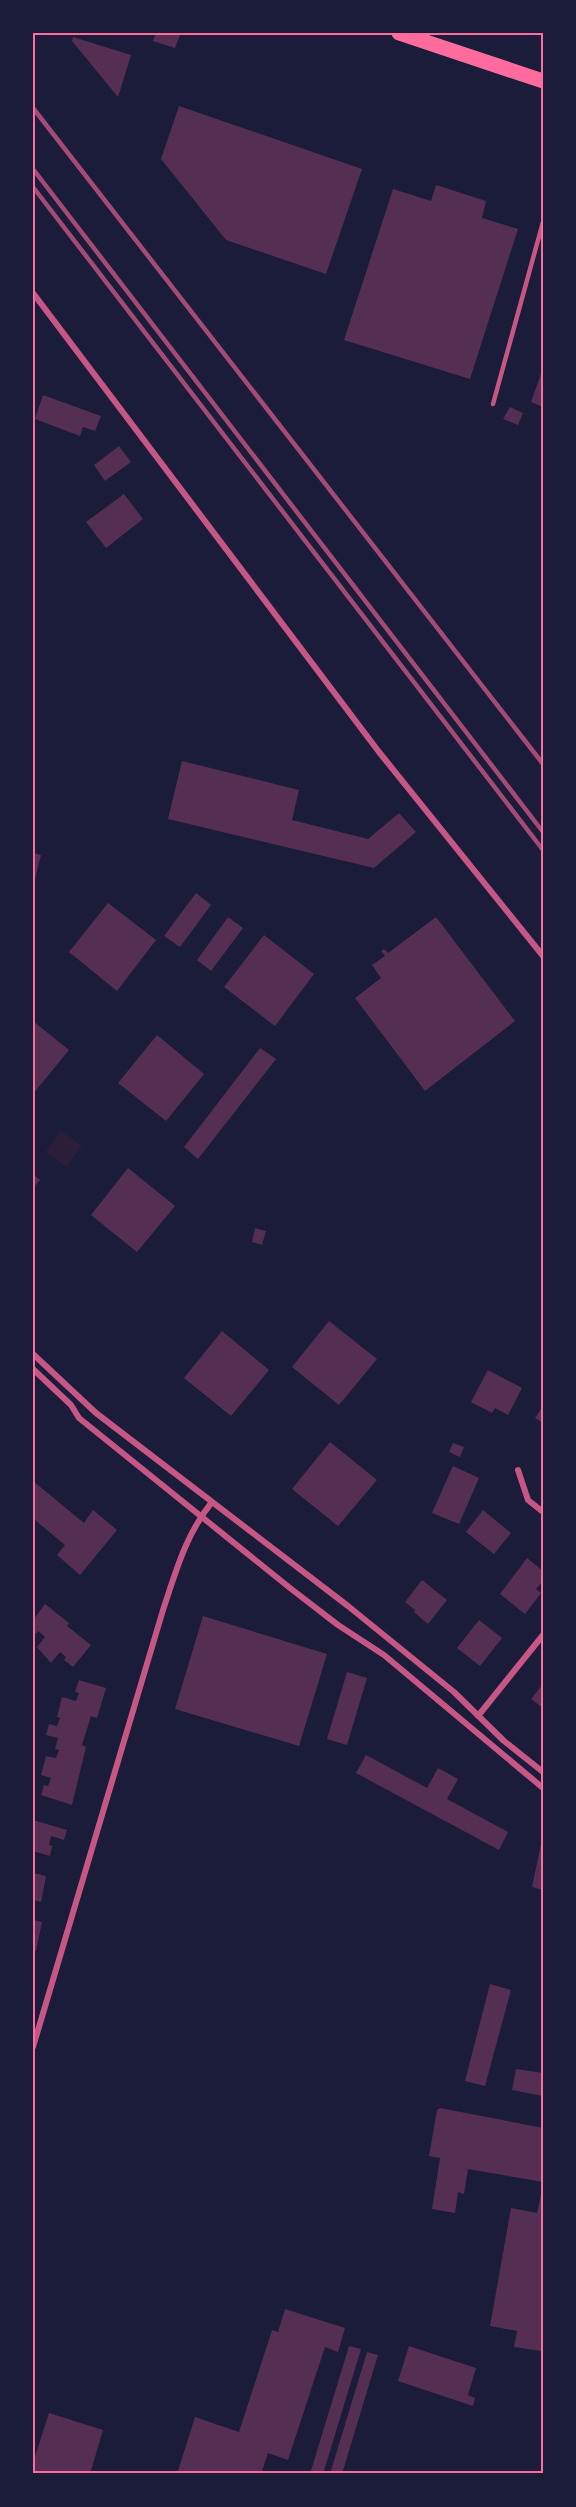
<svg xmlns="http://www.w3.org/2000/svg" width="576" height="2507" font-family="'Noto Sans',sans-serif">
<style>
.green{fill:#2a1e3b}
.building{fill:#542f53}
.lines{fill:none;stroke-linecap:round;stroke-linejoin:round}
.service{stroke:#c65784;stroke-width:4.5}
.minor{stroke:#c65784;stroke-width:6}
.primary{stroke:#ff6b9d;stroke-width:15}
.rail{stroke:#a44b75;stroke-width:4.5}
.neatline{fill:none;stroke:#ff6b9d;stroke-width:2}
</style>
<rect width="100%" height="100%" fill="#1b1b3a"/>
<path class="green" d="M 61,1131 L 82,1146 L 66,1167 L 46,1151 Z"/>
<g class="building">
<path d="M 156,33 L 180,35 L 175,48 L 153,41 Z"/>
<path d="M 73,37 L 131,55 L 118,97 L 72,41 Z"/>
<path d="M 179,106 L 362,169 L 326,274 L 226,240 L 161,159 Z"/>
<path d="M 436,185 L 486,201 L 482,218 L 518,229 L 470,379 L 344,340 L 393,189 L 431,201 Z"/>
<path d="M 543,368 L 543,407 L 531,402 Z"/>
<path d="M 43,395 L 101,416 L 95,431 L 83,427 L 80,436 L 35,419 Z"/>
<path d="M 510,407 L 523,413 L 518,425 L 503,419 Z"/>
<path d="M 119,446 L 131,462 L 105,481 L 94,465 Z"/>
<path d="M 124,494 L 143,519 L 106,548 L 86,522 Z"/>
<path d="M 182,761 L 299,790 L 292,820 L 368,839 L 399,813 L 416,832 L 374,868 L 168,819 Z"/>
<path d="M 33,853 L 41,855 L 34,883 L 33,883 Z"/>
<path d="M 196,893 L 211,905 L 180,947 L 164,936 Z"/>
<path d="M 108,903 L 156,940 L 117,991 L 69,952 Z"/>
<path d="M 228,917 L 243,928 L 211,971 L 197,960 Z"/>
<path d="M 436,917 L 515,1021 L 425,1091 L 355,998 L 381,978 L 372,965 L 385,956 L 381,951 L 384,949 L 388,953 Z"/>
<path d="M 264,935 L 314,974 L 275,1026 L 224,987 Z"/>
<path d="M 33,1021 L 69,1050 L 33,1094 Z"/>
<path d="M 157,1035 L 204,1074 L 166,1121 L 118,1083 Z"/>
<path d="M 260,1048 L 276,1059 L 198,1159 L 184,1147 Z"/>
<path d="M 128,1168 L 175,1206 L 137,1252 L 91,1215 Z"/>
<path d="M 33,1174 L 40,1180 L 33,1188 Z"/>
<path d="M 255,1228 L 266,1231 L 262,1245 L 252,1242 Z"/>
<path d="M 329,1321 L 377,1359 L 339,1405 L 292,1367 Z"/>
<path d="M 222,1331 L 269,1370 L 231,1416 L 184,1378 Z"/>
<path d="M 488,1370 L 522,1388 L 508,1415 L 495,1408 L 492,1413 L 471,1402 Z"/>
<path d="M 543,1406 L 543,1423 L 535,1418 Z"/>
<path d="M 330,1442 L 377,1480 L 338,1526 L 292,1489 Z"/>
<path d="M 453,1443 L 464,1447 L 460,1457 L 449,1452 Z"/>
<path d="M 453,1466 L 479,1478 L 459,1524 L 432,1513 Z"/>
<path d="M 33,1481 L 84,1523 L 93,1510 L 117,1530 L 80,1575 L 57,1555 L 65,1545 L 35,1520 L 33,1522 Z"/>
<path d="M 483,1510 L 511,1533 L 494,1554 L 466,1532 Z"/>
<path d="M 527,1558 L 543,1571 L 543,1581 L 536,1589 L 541,1593 L 525,1614 L 500,1594 Z"/>
<path d="M 422,1580 L 447,1600 L 428,1624 L 414,1612 L 415,1610 L 405,1602 Z"/>
<path d="M 45,1604 L 69,1623 L 67,1626 L 91,1645 L 73,1667 L 64,1660 L 66,1657 L 60,1652 L 51,1663 L 37,1647 L 45,1637 L 38,1631 L 36,1634 L 33,1631 L 33,1620 Z"/>
<path d="M 203,1616 L 327,1654 L 299,1746 L 175,1709 Z"/>
<path d="M 479,1620 L 502,1638 L 480,1666 L 457,1648 Z"/>
<path d="M 347,1672 L 367,1678 L 347,1745 L 327,1739 Z"/>
<path d="M 79,1680 L 106,1688 L 97,1718 L 91,1716 L 82,1745 L 86,1747 L 72,1805 L 41,1795 L 44,1785 L 48,1786 L 51,1778 L 41,1775 L 46,1756 L 56,1758 L 59,1750 L 55,1749 L 58,1738 L 46,1735 L 49,1724 L 57,1726 L 60,1718 L 57,1717 L 62,1697 L 76,1701 L 79,1693 L 75,1692 Z"/>
<path d="M 543,1684 L 543,1708 L 531,1699 Z"/>
<path d="M 366,1755 L 427,1788 L 438,1768 L 458,1779 L 447,1799 L 508,1832 L 499,1850 L 356,1773 Z"/>
<path d="M 33,1820 L 67,1830 L 64,1840 L 51,1836 L 49,1845 L 52,1846 L 50,1856 L 33,1851 Z"/>
<path d="M 542,1839 L 543,1839 L 543,1890 L 532,1887 Z"/>
<path d="M 33,1873 L 46,1876 L 41,1902 L 33,1900 Z"/>
<path d="M 33,1920 L 42,1922 L 36,1951 L 33,1950 Z"/>
<path d="M 490,1984 L 511,1990 L 485,2086 L 465,2081 Z"/>
<path d="M 516,2069 L 543,2073 L 543,2096 L 512,2090 Z"/>
<path d="M 440,2108 L 543,2128 L 543,2182 L 468,2169 L 464,2194 L 458,2192 L 455,2213 L 432,2209 L 440,2158 L 429,2156 L 437,2110 Z"/>
<path d="M 541,2195 L 543,2196 L 541,2351 L 514,2347 L 517,2331 L 490,2326 L 511,2208 L 537,2213 Z"/>
<path d="M 285,2309 L 345,2328 L 338,2352 L 325,2347 L 288,2460 L 268,2453 L 261,2474 L 177,2474 L 195,2417 L 239,2432 L 272,2330 L 278,2332 Z"/>
<path d="M 349,2346 L 361,2349 L 323,2474 L 310,2474 Z"/>
<path d="M 409,2346 L 476,2368 L 468,2395 L 475,2398 L 473,2406 L 398,2381 Z"/>
<path d="M 367,2352 L 378,2355 L 342,2474 L 330,2474 Z"/>
<path d="M 49,2413 L 103,2430 L 90,2474 L 33,2473 L 33,2463 Z"/>
</g>
<g class="lines">
<path class="service" d="M 493,404 L 543,222"/>
<g class="minor">
<path d="M 33,293 L 379,752 L 543,956"/>
<path d="M 33,1354 L 96,1413 L 348,1606 L 454,1692 L 504,1741 L 543,1772"/>
<path d="M 33,1369 L 71,1405 L 79,1418 L 290,1588 L 338,1625 L 384,1655 L 543,1788"/>
<path d="M 518,1470 L 528,1500 L 543,1512"/>
<path d="M 478,1716 L 543,1635"/>
<path d="M 33,2047 L 163,1610 C 176,1571 186,1534 212,1502"/>
</g>
<path class="primary" d="M 399,33 L 543,81"/>
<g class="rail">
<path d="M 33,108 L 543,764"/>
<path d="M 33,169 L 543,832"/>
<path d="M 33,187 L 543,850"/>
</g>
</g>
<rect width="576" height="2507" fill="none" stroke="#1b1b3a" stroke-width="69"/>
<rect x="34" y="34" width="508" height="2438" class="neatline"/>
</svg>
